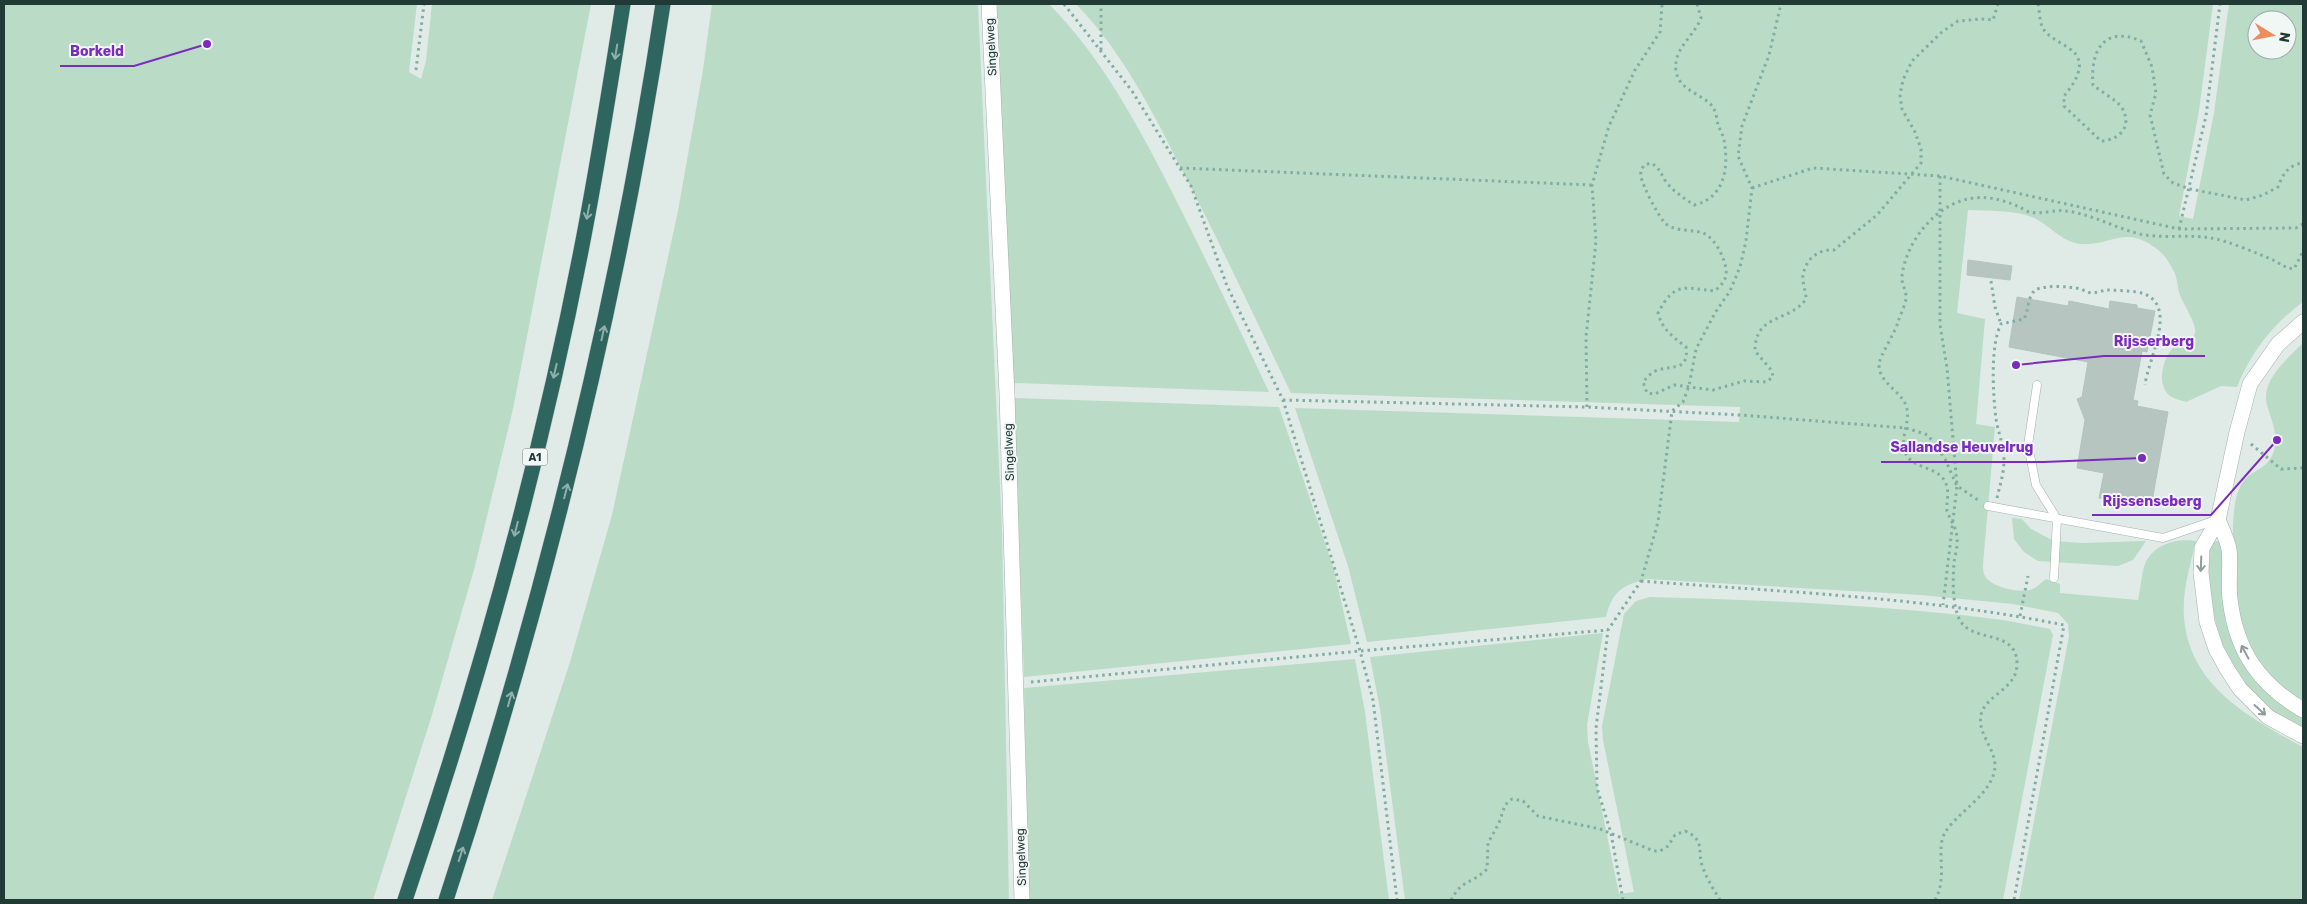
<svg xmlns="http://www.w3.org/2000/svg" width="2307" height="904" font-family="Rubik,sans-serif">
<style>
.green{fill:#badbc6;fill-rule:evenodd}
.building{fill:#b6c5c0;stroke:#b3c4be}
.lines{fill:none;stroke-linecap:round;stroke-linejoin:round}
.lane-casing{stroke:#a3b2ae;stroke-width:9}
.street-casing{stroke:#a3b2ae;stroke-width:16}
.highway-casing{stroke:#bdc4c3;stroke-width:16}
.path{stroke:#82ada3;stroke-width:3;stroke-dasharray:2.5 4;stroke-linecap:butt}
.lane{stroke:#fff;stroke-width:8}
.street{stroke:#fff;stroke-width:15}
.highway{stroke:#2f655f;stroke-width:15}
.oneway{stroke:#90aeaa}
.oneway2{stroke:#909c9a}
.labels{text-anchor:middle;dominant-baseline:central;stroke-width:4;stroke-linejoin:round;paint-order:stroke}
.shield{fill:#f1f7f4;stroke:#60736f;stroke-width:1}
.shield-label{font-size:11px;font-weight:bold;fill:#223a36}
.street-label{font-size:12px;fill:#223a36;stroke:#f1f7f4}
.leader{fill:none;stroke:#7b2cbf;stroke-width:2}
.callout-dot{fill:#7b2cbf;stroke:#f1f7f4;stroke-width:2}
.callout-label{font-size:14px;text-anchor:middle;font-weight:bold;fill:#7b2cbf;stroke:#f1f7f4;stroke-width:4;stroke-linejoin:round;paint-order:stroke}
</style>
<rect width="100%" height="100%" fill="#e0eae7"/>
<g class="green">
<path d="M 4,4 L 417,4 L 409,72 L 421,79 L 426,61 L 432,4 L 591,4 L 513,409 L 475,566 L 431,718 L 373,900 L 4,900 Z"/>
<path d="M 712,4 L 978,4 L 1002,531 L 1009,900 L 492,900 L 570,662 L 612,515 L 678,211 L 703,70 Z"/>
<path d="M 995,4 L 1049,4 C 1102,58 1137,124 1171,190 C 1205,257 1237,324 1269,392 L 1013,383 Z"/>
<path d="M 1076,4 L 2213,4 L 2199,111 L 2179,216 L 2193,219 L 2214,113 L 2229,4 L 2303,4 L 2303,302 C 2273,324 2251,352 2237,387 L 2221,386 L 2186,402 C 2181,400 2173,399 2169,395 C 2156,384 2163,357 2174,347 C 2180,341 2193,342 2195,333 C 2197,323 2182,303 2179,292 C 2177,284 2177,276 2173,270 C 2169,262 2164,254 2157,249 C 2124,224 2113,246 2081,244 C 2061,242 2050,225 2032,217 C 2014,210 1988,211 1968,210 L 1957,313 L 1985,319 L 1976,424 L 1995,427 L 1983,564 C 1983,567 1983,573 1985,576 C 1991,587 2018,593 2030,590 C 2035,589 2041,583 2046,579 L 2060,584 L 2060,593 L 2138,600 C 2141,588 2141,575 2145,564 C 2153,544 2178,538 2196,541 C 2190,565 2182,592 2184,617 C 2189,686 2250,718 2303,747 L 2303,900 L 2019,900 L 2069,636 L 2068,624 L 2058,613 L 2013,604 L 1921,595 L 1647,579 C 1623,585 1612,591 1606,617 L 1367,642 L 1348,566 L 1295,408 L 1739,422 L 1740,407 L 1291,393 C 1255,318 1220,243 1182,170 C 1153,112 1122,51 1076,4 ZM 2257,20 L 2287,20 L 2287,50 L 2257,50 Z"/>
<path d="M 2303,343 L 2303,700 C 2296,696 2286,693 2280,687 C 2266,677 2247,648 2240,632 C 2237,624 2238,614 2237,606 C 2235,578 2226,504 2243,482 C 2253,468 2271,470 2275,446 C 2277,431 2271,419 2267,405 C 2260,381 2288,358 2303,343 Z"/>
<path d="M 1014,398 L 1279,407 L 1334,570 L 1351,644 L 1024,677 Z"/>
<path d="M 2012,518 L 2022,519 L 2031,529 L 2054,541 L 2082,543 L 2146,541 L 2133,560 L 2118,566 L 2038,561 L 2024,552 L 2014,539 Z"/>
<path d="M 2218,541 L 2223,545 L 2238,649 L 2303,715 L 2303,732 L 2252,697 L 2222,645 L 2209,597 L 2207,550 L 2213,542 Z"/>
<path d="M 1650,597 C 1765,600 1880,605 1995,619 C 2013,621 2032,626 2050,629 L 2053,635 L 2003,900 L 1405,900 L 1380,709 L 1370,657 L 1603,633 L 1587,725 L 1588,742 L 1619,894 L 1634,892 L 1603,740 L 1602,726 L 1624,614 L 1636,601 Z"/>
<path d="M 1355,659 L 1365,712 L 1389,900 L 1029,900 L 1024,688 Z"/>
</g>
<g class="building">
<path d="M 1968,260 L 2012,266 L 2010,280 L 1967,275 Z"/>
<path d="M 2017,297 L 2068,306 L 2069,301 L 2109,309 L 2110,301 L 2137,305 L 2137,308 L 2155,311 L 2147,352 L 2142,351 L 2133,400 L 2138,401 L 2137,406 L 2168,412 L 2151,507 L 2099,498 L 2104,473 L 2077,468 L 2085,420 L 2077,399 L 2082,397 L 2088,362 L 2009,347 Z"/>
</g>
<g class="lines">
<g class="lane-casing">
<g id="lane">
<path d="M 2037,385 L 2028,445 L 2036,485 L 2057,519 L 2054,578"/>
<path d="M 1988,506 L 2163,538 L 2216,520"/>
</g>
</g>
<g class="street-casing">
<g id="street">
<path d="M 989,4 L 1007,394 L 1022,900"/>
<path d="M 2303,322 L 2278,344 L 2250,384 L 2237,432 L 2218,520 L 2202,548 L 2201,573 L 2207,622 L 2216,649 L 2227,669 L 2240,689 L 2268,717 L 2303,736"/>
<path d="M 2218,520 C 2222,529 2227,539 2229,549 C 2231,565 2228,583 2230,599 C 2236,651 2259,684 2303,710"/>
</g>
</g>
<g class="highway-casing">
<g id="highway">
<path d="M 405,900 C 481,676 545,447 588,214 C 601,144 612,74 623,4"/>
<path d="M 446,900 C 542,607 617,309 663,4"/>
</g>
</g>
<g class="path">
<path d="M 1064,4 L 1132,91 L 1191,186 L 1227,286 L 1283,400 L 1360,651 L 1373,700 L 1397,900"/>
<path d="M 1697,4 L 1701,18 C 1694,37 1673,48 1676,71 C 1679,91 1702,93 1713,107 C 1716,112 1717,120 1718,125 C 1720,130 1723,135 1724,140 C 1729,167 1725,198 1694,205 C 1684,198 1674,192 1666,182 C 1661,174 1660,168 1651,163 L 1644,165 C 1642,169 1640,172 1641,176 C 1642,185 1659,218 1666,224 C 1677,232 1692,229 1703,233 C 1715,237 1728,263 1726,275 C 1725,282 1720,286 1715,291 C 1684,288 1675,281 1658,313 C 1662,329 1673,337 1686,347 C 1689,371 1674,365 1658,370 C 1652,372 1647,377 1643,382 L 1647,393 L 1655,394 L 1674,385 L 1713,390 L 1744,381 L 1766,382 L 1773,377 L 1772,371 L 1755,351 C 1755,313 1789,323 1806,299 C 1806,292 1802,282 1803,275 C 1806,259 1818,249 1834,250 L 1877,215 L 1921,163 L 1921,149 L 1915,132 L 1902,109 L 1900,95 L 1903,80 L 1912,61 L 1942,32 L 1958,21 L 1982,19 L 1993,20 L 1998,4"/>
<path d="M 2038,4 C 2040,12 2039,23 2044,30 C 2050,38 2062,43 2070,49 C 2089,62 2075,83 2064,96 L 2064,106 L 2101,141 C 2119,140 2133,127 2122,108 C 2117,100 2101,92 2093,85 C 2090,51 2104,25 2141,41 L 2152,67 L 2156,93 L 2150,115 L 2164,174 L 2173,183 L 2190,189 L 2246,200 L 2263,195 L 2278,187 C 2283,174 2288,165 2303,163"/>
<path d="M 1101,50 L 1101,4"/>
<path d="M 416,70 L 424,4"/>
<path d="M 1180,168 L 1592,185"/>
<path d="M 1940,176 L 1940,325 L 1947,368 L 1957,486 L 1943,605"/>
<path d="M 1752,188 L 1813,168 L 1940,176 L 2179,229 L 2296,228 L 2303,224"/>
<path d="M 2179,229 L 2206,116 L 2220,4"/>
<path d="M 1991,281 L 1995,307 L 2001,324"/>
<path d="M 1283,400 L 1587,407 L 1740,415 L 1906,428 L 1928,435 L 1945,459 L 1957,486 L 1978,500"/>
<path d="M 1587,407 L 1586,337 L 1596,241 L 1592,185 L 1609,126 L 1635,70 L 1660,32 L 1662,4"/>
<path d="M 2251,444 L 2281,469 L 2303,468"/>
<path d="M 1997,498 C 2000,485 2004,473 2004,460 C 2004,446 1998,432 1996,419 C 1993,395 1990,345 2001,324 L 2024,319 C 2029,310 2027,298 2035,290 C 2045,285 2069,286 2080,289 C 2084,290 2087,292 2091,293 C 2096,293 2101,291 2106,290 C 2116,290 2128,291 2137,292 C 2182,300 2148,358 2145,385"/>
<path d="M 1641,581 C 1782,592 1925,597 2064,625 L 2014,900"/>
<path d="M 2020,616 L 2028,576"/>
<path d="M 1031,682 L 1360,651 L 1608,630"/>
<path d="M 1451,900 C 1462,879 1472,884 1487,869 L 1488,843 L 1499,823 L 1505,805 L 1512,799 L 1523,801 L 1538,816 L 1600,829 L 1654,851 L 1660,851 L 1668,846 L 1675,835 L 1685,831 C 1707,841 1696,851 1703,868 C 1707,879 1714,890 1720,900"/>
<path d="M 1623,900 L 1611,833 L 1597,788 L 1596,728 L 1608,630 L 1641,581 L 1658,522 L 1672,411 L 1683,402 L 1689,386 L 1696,349 L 1715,313 L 1730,291 L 1740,267 L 1746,241 L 1752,188 L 1738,156 L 1742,126 L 1769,55 L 1781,4"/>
<path d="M 1935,900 C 1949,876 1934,848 1946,831 C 1958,812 1994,793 1995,766 C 1995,748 1977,733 1981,715 C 1985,695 2018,689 2017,663 C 2016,627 1968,645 1958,616 C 1952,599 1953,579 1954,562 C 1955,555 1958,546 1957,539 C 1957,528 1950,520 1947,511 C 1946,503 1949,495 1947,487 C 1942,466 1918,471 1907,456 C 1898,442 1910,424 1907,409 C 1904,392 1879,384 1879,365 C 1879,357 1895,333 1898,322 C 1900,315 1905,306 1906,299 C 1907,291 1901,284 1902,276 C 1906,241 1937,202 1974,198 C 1991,196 2005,201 2020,207 C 2023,209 2027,212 2030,212 C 2041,215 2055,209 2066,211 C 2092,214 2115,228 2140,234 C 2164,239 2188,234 2211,238 C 2226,240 2259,254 2273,260 C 2281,264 2285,268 2294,269 L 2303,251"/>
</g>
<use href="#lane" class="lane"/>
<use href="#street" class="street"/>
<use href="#highway" class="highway"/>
</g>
<defs><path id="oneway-shaft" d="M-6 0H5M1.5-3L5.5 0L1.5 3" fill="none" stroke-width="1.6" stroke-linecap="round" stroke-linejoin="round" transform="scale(1.25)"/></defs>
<g class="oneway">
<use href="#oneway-shaft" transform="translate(616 52) rotate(99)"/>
<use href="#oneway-shaft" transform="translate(588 212) rotate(101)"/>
<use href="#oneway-shaft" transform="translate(603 333) rotate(-78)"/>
<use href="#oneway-shaft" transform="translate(555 371) rotate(103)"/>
<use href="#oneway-shaft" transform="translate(566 491) rotate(-76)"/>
<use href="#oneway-shaft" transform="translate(516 529) rotate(104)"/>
<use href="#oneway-shaft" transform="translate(510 699) rotate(-74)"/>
<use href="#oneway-shaft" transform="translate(461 854) rotate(-72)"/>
</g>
<g class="oneway2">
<use href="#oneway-shaft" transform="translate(2201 564) rotate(92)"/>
<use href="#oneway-shaft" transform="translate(2245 652) rotate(-118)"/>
<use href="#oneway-shaft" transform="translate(2260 710) rotate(42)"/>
</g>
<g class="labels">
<rect class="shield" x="522.5" y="448.5" width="25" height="17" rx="4"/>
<g class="shield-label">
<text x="535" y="457">A1</text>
</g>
<g class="street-label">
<text transform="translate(991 47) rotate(-93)">Singelweg</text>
<text transform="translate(1009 452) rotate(-92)">Singelweg</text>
<text transform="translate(1021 857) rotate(-92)">Singelweg</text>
</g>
</g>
<path class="leader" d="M207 44L134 66H60M2016 365L2104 356H2205M2142 458L2044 462H1881M2277 440L2211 515H2092"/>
<g class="callout-dot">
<circle cx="207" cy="44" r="5"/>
<circle cx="2016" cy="365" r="5"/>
<circle cx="2142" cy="458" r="5"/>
<circle cx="2277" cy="440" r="5"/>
</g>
<g class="callout-label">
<text x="97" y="56">Borkeld</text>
<text x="2154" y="346">Rijsserberg</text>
<text x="1962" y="452">Sallandse Heuvelrug</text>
<text x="2152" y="506">Rijssenseberg</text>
</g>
<rect width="2307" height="904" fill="none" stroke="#223a36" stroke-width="10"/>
<g transform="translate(2272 35) rotate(100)"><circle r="24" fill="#f1f7f4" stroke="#9eaba8"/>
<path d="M0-4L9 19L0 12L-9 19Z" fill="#ec8d5d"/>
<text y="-8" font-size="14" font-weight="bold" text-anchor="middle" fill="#223a36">N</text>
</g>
</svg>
